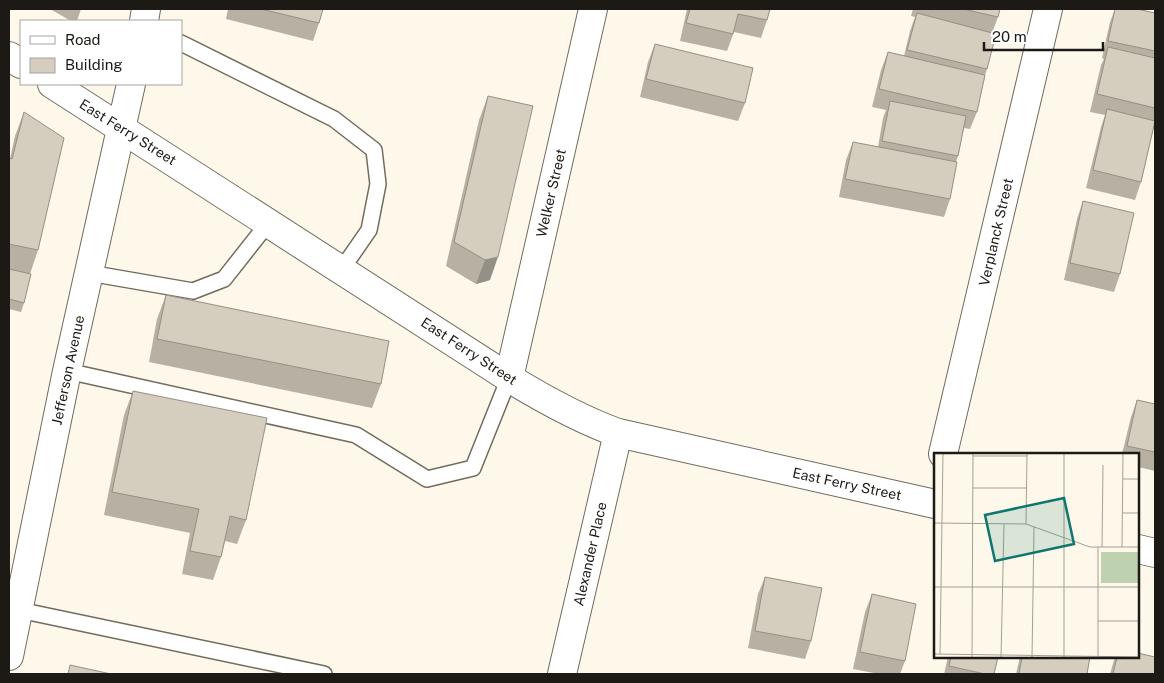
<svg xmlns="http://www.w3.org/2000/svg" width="1164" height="683" font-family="'Public Sans',sans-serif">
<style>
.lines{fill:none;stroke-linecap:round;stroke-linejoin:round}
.lane-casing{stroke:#736b5e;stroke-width:18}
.street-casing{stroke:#736b5e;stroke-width:30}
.secondary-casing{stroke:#736b5e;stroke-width:30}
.lane{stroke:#fff;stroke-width:15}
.street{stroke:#fff;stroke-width:28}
.secondary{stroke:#fff;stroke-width:28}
.wall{fill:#b7b0a3}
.shaded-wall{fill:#959085}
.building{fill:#d5cdbe;stroke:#959085}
.labels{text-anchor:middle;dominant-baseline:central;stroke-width:5;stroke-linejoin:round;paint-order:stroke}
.street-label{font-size:14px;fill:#1d1a15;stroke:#fff}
.inset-road{fill:none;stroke:#a49f95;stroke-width:1}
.view{fill:#0f766e;fill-opacity:0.15;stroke:#0f766e;stroke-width:2.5}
.inset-edge{fill:none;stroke:#1d1a15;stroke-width:2.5}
</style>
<rect width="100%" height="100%" fill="#fef8eb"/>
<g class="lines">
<g class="lane-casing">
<g id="lane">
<path d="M 181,43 L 334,119 L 374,150 L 378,184 L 369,230 L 342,269"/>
<path d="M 89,273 L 193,291 L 224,279 L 269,222"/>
<path d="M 67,371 L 356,435 L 427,479 L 473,468 L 509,378"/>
<path d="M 19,610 L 324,674"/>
</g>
</g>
<g class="street-casing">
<g id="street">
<path d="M 509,378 L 593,9"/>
<path d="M 943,454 L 1048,9"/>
<path d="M 562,674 L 618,433"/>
</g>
</g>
<g class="secondary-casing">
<g id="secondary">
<path d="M 144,21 L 146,9"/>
<path d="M 9,56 L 21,64"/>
<path d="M 52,84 L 509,378 C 545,400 579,419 618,433 L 935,504"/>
<path d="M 1138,549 L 1155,553"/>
<path d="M 9,656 L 67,371 L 131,84"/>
</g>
</g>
<use href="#lane" class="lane"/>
<use href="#street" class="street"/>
<use href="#secondary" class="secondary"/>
</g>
<g class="wall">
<path d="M 50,9 L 81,9 L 77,21 L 71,21 Z"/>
<path d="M 228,9 L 323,9 L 319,23 L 313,41 L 226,19 Z"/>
<path d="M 687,9 L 770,9 L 767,20 L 761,38 L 734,32 L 727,51 L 680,41 Z"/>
<path d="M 913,9 L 1000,9 L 998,17 L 992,33 L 987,69 L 985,75 L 977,112 L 970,129 L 964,128 L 958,156 L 956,162 L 950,199 L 944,217 L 839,197 L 846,160 L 853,142 L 878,147 L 883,118 L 886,110 L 872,107 L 881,70 L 888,52 L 904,56 L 910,31 L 915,17 L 911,16 Z"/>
<path d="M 1115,9 L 1137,9 L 1155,13 L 1155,127 L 1154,127 L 1141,182 L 1135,200 L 1086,188 L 1101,127 L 1105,115 L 1090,112 L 1101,65 L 1104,59 L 1102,58 L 1110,22 Z"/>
<path d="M 655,44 L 745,103 L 738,121 L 640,97 L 648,62 Z"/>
<path d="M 488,96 L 490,280 L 476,284 L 446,266 L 479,120 Z"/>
<path d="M 24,112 L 38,250 L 30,274 L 24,303 L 21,312 L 9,309 L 9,158 L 10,159 L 15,136 Z"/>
<path d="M 1083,201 L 1120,274 L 1114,292 L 1064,280 L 1077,219 Z"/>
<path d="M 166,295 L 381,384 L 372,408 L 149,362 L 157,319 Z"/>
<path d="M 133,391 L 246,520 L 237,544 L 225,541 L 221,557 L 213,580 L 182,574 L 190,533 L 104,515 L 124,415 Z"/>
<path d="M 1137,400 L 1155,404 L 1155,471 L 1138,467 L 1138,454 L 1122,454 L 1131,417 Z"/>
<path d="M 765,577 L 811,641 L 805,659 L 748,648 L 758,594 Z"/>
<path d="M 872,594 L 905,661 L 900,674 L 879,674 L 853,669 L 865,612 Z"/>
<path d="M 948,657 L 998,657 L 994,674 L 944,674 Z"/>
<path d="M 1020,657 L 1090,657 L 1087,674 L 1016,674 Z"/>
<path d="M 1115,657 L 1138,657 L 1155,674 L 1110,674 L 1112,667 Z"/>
</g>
<path class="shaded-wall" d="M 498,257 L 490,280 L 476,284 L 485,260 Z"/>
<g class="building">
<path d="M 261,9 L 323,9 L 319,23 Z"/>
<path d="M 690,9 L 770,9 L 767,20 L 738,14 L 733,34 L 686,23 Z"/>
<path d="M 963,9 L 1000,9 L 998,17 Z"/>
<path d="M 1115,9 L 1137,9 L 1155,13 L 1155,51 L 1108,41 Z"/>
<path d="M 917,13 L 996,34 L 987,69 L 907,50 Z"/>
<path d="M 655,44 L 753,68 L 745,103 L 646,79 Z"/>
<path d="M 1108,47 L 1155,58 L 1155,108 L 1097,94 Z"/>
<path d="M 888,52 L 985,75 L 977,112 L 879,89 Z"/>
<path d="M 488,96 L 533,106 L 498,257 L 485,260 L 454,242 Z"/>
<path d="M 890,101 L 966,116 L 958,156 L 882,141 Z"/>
<path d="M 1107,109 L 1155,121 L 1141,182 L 1093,170 Z"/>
<path d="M 24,112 L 64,138 L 38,250 L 9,244 L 9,158 L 12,159 Z"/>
<path d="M 853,142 L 957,162 L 950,199 L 845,179 Z"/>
<path d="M 1083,201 L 1134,213 L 1120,274 L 1070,263 Z"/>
<path d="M 9,269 L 31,274 L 24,303 L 9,299 Z"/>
<path d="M 166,295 L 389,341 L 381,384 L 157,339 Z"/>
<path d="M 133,391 L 267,418 L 246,520 L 230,516 L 221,557 L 190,551 L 199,509 L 112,492 Z"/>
<path d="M 1137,400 L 1155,404 L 1155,452 L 1127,446 Z"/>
<path d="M 765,577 L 822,588 L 811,641 L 755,631 Z"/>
<path d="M 872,594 L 916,604 L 905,661 L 860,652 Z"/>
<path d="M 1138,653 L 1155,657 L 1155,674 L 1113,674 L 1117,657 L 1138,657 Z"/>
<path d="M 951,657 L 998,657 L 994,674 L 985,674 L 949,666 Z"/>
<path d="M 1022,657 L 1090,657 L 1087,674 L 1019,674 Z"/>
<path d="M 70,665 L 111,674 L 68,674 Z"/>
</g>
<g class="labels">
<g class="street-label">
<text transform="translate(128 132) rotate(32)">East Ferry Street</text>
<text transform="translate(551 193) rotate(-77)">Welker Street</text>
<text transform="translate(996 232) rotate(-77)">Verplanck Street</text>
<text transform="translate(469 351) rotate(33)">East Ferry Street</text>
<text transform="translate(68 370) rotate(-78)">Jefferson Avenue</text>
<text transform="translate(847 484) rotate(12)">East Ferry Street</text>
<text transform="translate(590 554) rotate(-77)">Alexander Place</text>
</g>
</g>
<g transform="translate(934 453)">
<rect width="205" height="205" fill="#fef8eb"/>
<path d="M 167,99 L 205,99 L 205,130 L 167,130 Z" fill="#bed2b0"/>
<path class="inset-road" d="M 130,0 L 130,204M 39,3 L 93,3M 189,26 L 205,26M 39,35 L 92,35M 189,60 L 205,60M 0,70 L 92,71 L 156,94 L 205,94M 92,71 L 93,0M 164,94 L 164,203M 168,94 L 169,12M 188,94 L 189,0M 0,134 L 205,134M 164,168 L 205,168M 0,201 L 205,204M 6,201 L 9,0M 38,205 L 39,0M 67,205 L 70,71M 98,205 L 100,74"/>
<path class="view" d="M 130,45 L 140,91 L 61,108 L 51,62 Z"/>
<rect width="205" height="205" class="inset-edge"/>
</g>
<rect width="1164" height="683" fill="none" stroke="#1d1a15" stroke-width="20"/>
<rect x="20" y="20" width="162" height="65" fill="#ffffff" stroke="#a5a3a1"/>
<rect x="30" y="36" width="25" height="8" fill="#ffffff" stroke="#a5a3a1"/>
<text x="65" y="45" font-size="15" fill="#1d1a15">Road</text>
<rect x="30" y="58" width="25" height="15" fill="#d5cdbe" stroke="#a5a3a1"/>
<text x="65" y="70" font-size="15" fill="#1d1a15">Building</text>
<path d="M984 42v8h119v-8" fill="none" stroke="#1d1a15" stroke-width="2.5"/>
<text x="992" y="42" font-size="15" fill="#1d1a15" stroke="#ffffff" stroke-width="4" paint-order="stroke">20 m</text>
</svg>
